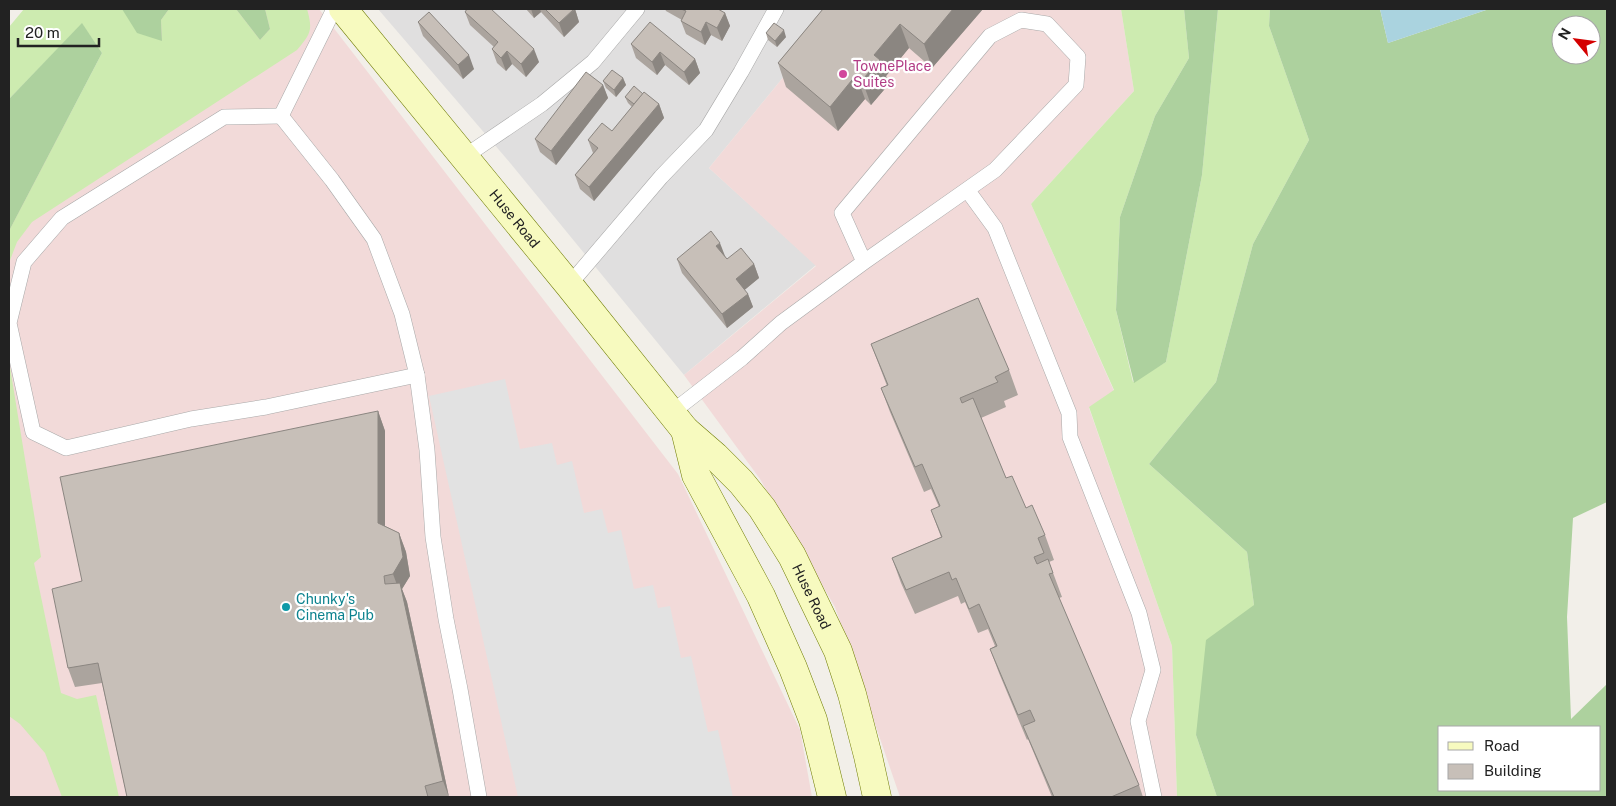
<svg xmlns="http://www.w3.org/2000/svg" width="1616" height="806" font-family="'Public Sans',sans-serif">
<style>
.residential{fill:#e0dfdf}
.commercial{fill:#f2dad9}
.grass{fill:#cdebb0}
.forest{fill:#add19e;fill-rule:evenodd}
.parking{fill:#e2e2e2}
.water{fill:#aad3df}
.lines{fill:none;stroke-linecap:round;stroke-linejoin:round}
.lane-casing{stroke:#a9a9a9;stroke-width:16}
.secondary-casing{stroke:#707d05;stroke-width:29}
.lane{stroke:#fff;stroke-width:15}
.secondary{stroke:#f7fabf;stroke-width:28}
.wall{fill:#aba49e}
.shaded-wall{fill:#8b8681}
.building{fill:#c7bfb8;stroke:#8b8681}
.hotel-dot{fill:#d1479c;stroke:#fff;stroke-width:2}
.culture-dot{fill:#0f9aa8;stroke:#fff;stroke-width:2}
.labels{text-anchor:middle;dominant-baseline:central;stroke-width:4.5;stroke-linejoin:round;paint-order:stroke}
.hotel-label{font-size:14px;fill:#b23c85;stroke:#fff;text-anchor:start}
.street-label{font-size:14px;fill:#222;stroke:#fff}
.culture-label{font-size:14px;fill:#0d838f;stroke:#fff;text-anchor:start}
</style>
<rect width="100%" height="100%" fill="#f2efe9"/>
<path class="residential" d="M 378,9 L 839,9 L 709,168 L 816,265 L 684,375 L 511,164 Z"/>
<g class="commercial">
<path d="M 131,9 L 319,9 L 678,474 L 800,730 L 812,797 L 9,797 L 9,220 Z"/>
<path d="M 839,9 L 1121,9 L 1134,91 L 1031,204 L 1114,391 L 1089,408 L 1172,646 L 1177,797 L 900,797 L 835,607 L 760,479 L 684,375 L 816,266 L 709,168 Z"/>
</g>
<g class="grass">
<path d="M 24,9 L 122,9 L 162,41 L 161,20 L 169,9 L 236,9 L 260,40 L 270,29 L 265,9 L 307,9 C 313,30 311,34 297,50 L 32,222 L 17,242 L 9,263 L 9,231 L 102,53 L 82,24 L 9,99 L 9,27 Z"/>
<path d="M 1121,9 L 1184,9 L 1189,58 L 1155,116 L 1120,217 L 1116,310 L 1133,382 L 1166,362 L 1202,175 L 1218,9 L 1270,9 L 1269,26 L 1309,140 L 1253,244 L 1216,382 L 1149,464 L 1247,552 L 1254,605 L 1196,735 L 1217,797 L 1177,797 L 1172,646 L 1089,407 L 1114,390 L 1031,204 L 1134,91 Z"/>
<path d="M 9,361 L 41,557 L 34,563 L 61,693 L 77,699 L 96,695 L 119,797 L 62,797 L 45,753 L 20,724 L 9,716 Z"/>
</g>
<g class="forest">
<path d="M 122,9 L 169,9 L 161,20 L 162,41 L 137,33 Z"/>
<path d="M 236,9 L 265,9 L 270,29 L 260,40 Z"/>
<path d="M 1184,9 L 1218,9 L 1202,175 L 1166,362 L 1134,383 L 1116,310 L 1120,217 L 1155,116 L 1189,58 Z"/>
<path d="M 1270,9 L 1380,9 L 1388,43 L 1489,9 L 1607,9 L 1607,502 L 1573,518 L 1567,617 L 1571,719 L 1607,684 L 1607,797 L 1217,797 L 1196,735 L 1206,640 L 1254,605 L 1247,552 L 1149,464 L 1216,382 L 1253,244 L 1309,140 L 1269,26 ZM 1561,25 L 1591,25 L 1591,55 L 1561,55 ZM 1440,727 L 1600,727 L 1600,790 L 1440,790 Z"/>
<path d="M 82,23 L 102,53 L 9,231 L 9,99 Z"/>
</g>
<path class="parking" d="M 505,379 L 520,449 L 552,443 L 557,465 L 572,461 L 584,513 L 602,509 L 608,533 L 621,530 L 634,589 L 653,585 L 658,608 L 670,606 L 681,658 L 691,656 L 708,732 L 718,730 L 733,797 L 518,797 L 429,396 Z"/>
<path class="water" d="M 1380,9 L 1489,9 L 1388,43 Z"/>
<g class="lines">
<g class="lane-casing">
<g id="lane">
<path d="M 334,9 L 281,116 L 332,180 L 374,239 L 402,314 L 417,375 L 427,450 L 433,537 L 446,619 L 460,689 L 479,797"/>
<path d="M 281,116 L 224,117 L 62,218 L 24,262 L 9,323 L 33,432 L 66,448 L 191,419 L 266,407 L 417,375"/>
<path d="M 464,157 L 542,104 L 593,62 L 637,9"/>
<path d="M 968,191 L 995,228 L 1069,413 L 1070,437 L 1139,613 L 1153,670 L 1138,721 L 1154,797"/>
<path d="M 569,285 L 661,177 L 706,130 L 741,72 L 776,9"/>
<path d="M 671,413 L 742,358 L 781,323 L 864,262 L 995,170 L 1076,85 L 1078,57 L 1047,24 L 1021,20 L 990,36 L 842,213 L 864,262"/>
</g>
</g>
<g class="secondary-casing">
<g id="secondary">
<path id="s1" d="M 343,9 L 569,285 L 685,430 L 715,456 L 741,482 L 762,508 L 792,556 L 838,651 L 852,694 L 868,756 L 877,797"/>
<path d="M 685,430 L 696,475 L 761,596 L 793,668 L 813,720 L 832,797"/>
</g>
</g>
<use href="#lane" class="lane"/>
<use href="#secondary" class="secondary"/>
</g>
<g class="wall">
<path d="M 526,9 L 575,9 L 579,22 L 564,37 L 541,12 L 534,18 Z"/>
<path d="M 665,9 L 718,9 L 725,13 L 730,26 L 722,41 L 711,35 L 705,45 L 686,34 L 681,21 L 682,20 L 666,11 Z"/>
<path d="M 823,9 L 983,9 L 932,68 L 909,48 L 886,76 L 889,84 L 871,105 L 865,99 L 838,131 L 786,87 L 778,63 Z"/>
<path d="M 465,12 L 539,62 L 526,77 L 512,64 L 506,71 L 497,63 L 492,49 L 494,47 L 470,25 Z"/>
<path d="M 418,22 L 474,69 L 463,79 L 423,36 Z"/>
<path d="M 766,33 L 786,37 L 777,47 L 768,40 Z"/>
<path d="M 631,44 L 695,59 L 700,73 L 689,85 L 665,65 L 657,75 L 636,58 Z"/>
<path d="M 623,78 L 626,85 L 616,97 L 606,88 L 603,81 Z"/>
<path d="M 603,85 L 608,98 L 556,165 L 540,152 L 535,139 Z"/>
<path d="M 643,94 L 659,104 L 664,118 L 594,201 L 580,189 L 575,175 L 593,153 L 588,140 L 612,131 L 632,107 L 628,103 L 625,97 Z"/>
<path d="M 725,256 L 727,259 L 754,264 L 759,278 L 744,290 L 748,294 L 753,307 L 727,328 L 682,273 L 677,259 Z"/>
<path d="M 871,344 L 1009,370 L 1018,395 L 1004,401 L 1006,407 L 981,418 L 1006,478 L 1026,508 L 1045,535 L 1054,560 L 1049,562 L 1062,597 L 1059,598 L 1139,785 L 1143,797 L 1052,797 L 1028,739 L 1027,740 L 999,673 L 990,649 L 995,646 L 988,629 L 978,633 L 965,602 L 961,604 L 958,596 L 915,614 L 901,583 L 892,558 L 941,537 L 931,510 L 939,507 L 931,489 L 924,492 L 890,412 L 881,388 L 887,386 Z"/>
<path d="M 378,411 L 385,431 L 385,526 L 399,533 L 406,552 L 410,576 L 402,589 L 407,602 L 449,797 L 127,797 L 102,683 L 75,687 L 68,668 L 82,581 Z"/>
</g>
<g class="shaded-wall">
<path d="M 531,9 L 540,9 L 541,12 L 534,18 Z"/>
<path d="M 575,9 L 579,22 L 564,37 L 559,23 Z"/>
<path d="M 953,9 L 983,9 L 932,68 L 924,44 Z"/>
<path d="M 725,13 L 730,26 L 722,41 L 717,28 Z"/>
<path d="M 706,22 L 711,35 L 705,45 L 701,32 Z"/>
<path d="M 900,24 L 909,48 L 886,76 L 889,84 L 871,105 L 862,80 L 874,55 Z"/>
<path d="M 784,30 L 786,37 L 777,47 L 775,41 Z"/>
<path d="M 534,49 L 539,62 L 526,77 L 521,64 Z"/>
<path d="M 507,51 L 512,64 L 506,71 L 501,58 Z"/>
<path d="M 660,52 L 665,65 L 657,75 L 652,62 Z"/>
<path d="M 469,55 L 474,69 L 463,79 L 458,65 Z"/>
<path d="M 695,59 L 700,73 L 689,85 L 684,72 Z"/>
<path d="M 856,75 L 865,99 L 838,131 L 830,107 Z"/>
<path d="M 623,78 L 626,85 L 616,97 L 614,90 Z"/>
<path d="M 603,85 L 608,98 L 556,165 L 551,151 Z"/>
<path d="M 659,104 L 664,118 L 594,201 L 589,187 Z"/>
<path d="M 720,243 L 725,256 L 721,259 L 716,246 Z"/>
<path d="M 754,264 L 759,278 L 741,293 L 736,279 Z"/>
<path d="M 748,294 L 753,307 L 727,328 L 722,314 Z"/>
<path d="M 378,411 L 385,431 L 385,542 L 378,523 Z"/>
<path d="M 399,533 L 406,552 L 410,576 L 402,589 L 407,602 L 449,797 L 443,781 L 400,593 L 393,574 Z"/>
</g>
<g class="building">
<path d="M 467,9 L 491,9 L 534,49 L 521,64 L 507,51 L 501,58 L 492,49 L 498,42 L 465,12 Z"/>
<path d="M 545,9 L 574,9 L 559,23 Z"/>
<path d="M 681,9 L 718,9 L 725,13 L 717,28 L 706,22 L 701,32 L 681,21 L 686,11 Z"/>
<path d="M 823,9 L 953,9 L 924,44 L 900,24 L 874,55 L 880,60 L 862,80 L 856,75 L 830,107 L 778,63 Z"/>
<path d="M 429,12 L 469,55 L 458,65 L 418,22 Z"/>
<path d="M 650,22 L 695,59 L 684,72 L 660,52 L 652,62 L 631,44 Z"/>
<path d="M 774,23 L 784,30 L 775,41 L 766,33 Z"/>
<path d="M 612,70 L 623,78 L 614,90 L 603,81 Z"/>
<path d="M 586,72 L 603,85 L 551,151 L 535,139 Z"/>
<path d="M 634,86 L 643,94 L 634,104 L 625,97 Z"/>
<path d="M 644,92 L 659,104 L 589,187 L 575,175 L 598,148 L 588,140 L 602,123 L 612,131 Z"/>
<path d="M 711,231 L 720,243 L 716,246 L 727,259 L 741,248 L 754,264 L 736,279 L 748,294 L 722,314 L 677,259 Z"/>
<path d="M 978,298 L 1009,370 L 995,377 L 998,382 L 960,398 L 962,403 L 973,398 L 1006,478 L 1012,476 L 1026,508 L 1032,505 L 1045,535 L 1038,538 L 1044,553 L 1034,557 L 1037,564 L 1048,559 L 1053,573 L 1049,574 L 1139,785 L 1111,797 L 1054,797 L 1023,726 L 1035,721 L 1030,710 L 1018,715 L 990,649 L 997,646 L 979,604 L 969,609 L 956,578 L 952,580 L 949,572 L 906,590 L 892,558 L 942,537 L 931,510 L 940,506 L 922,464 L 915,467 L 881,388 L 888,385 L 871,344 Z"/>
<path d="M 378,411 L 378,523 L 399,533 L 403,557 L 393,574 L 384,576 L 385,584 L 400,583 L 443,781 L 425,786 L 428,797 L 127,797 L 98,663 L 68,668 L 52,589 L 82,581 L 60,477 Z"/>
</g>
<circle class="hotel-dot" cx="843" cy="74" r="5"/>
<circle class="culture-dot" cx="286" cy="607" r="5"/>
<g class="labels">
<g class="hotel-label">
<text x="853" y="66">TownePlace<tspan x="853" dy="16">Suites</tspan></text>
</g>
<g class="street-label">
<text stroke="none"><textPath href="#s1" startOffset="271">Huse Road</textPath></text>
<text stroke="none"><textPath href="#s1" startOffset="754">Huse Road</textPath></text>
</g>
<g class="culture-label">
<text x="296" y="599">Chunky's<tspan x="296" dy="16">Cinema Pub</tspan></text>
</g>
</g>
<rect width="1616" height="806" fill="none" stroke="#222222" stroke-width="20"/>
<rect x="1438" y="726" width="162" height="65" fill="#ffffff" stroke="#a7a7a7"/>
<rect x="1448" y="742" width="25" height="8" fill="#f7fabf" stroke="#a7a7a7"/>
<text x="1484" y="751" font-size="15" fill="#222222">Road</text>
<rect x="1448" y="764" width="25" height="15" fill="#c7bfb8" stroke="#a7a7a7"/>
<text x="1484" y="776" font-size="15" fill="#222222">Building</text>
<g transform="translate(1576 40) rotate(299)"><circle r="24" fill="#ffffff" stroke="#a7a7a7"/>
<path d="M0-4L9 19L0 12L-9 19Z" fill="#d40000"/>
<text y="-8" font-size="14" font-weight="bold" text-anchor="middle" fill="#222222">N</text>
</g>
<path d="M18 38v8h81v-8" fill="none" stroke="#222222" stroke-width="2.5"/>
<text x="25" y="38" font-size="15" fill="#222222" stroke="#ffffff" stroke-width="4" paint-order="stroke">20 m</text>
</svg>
